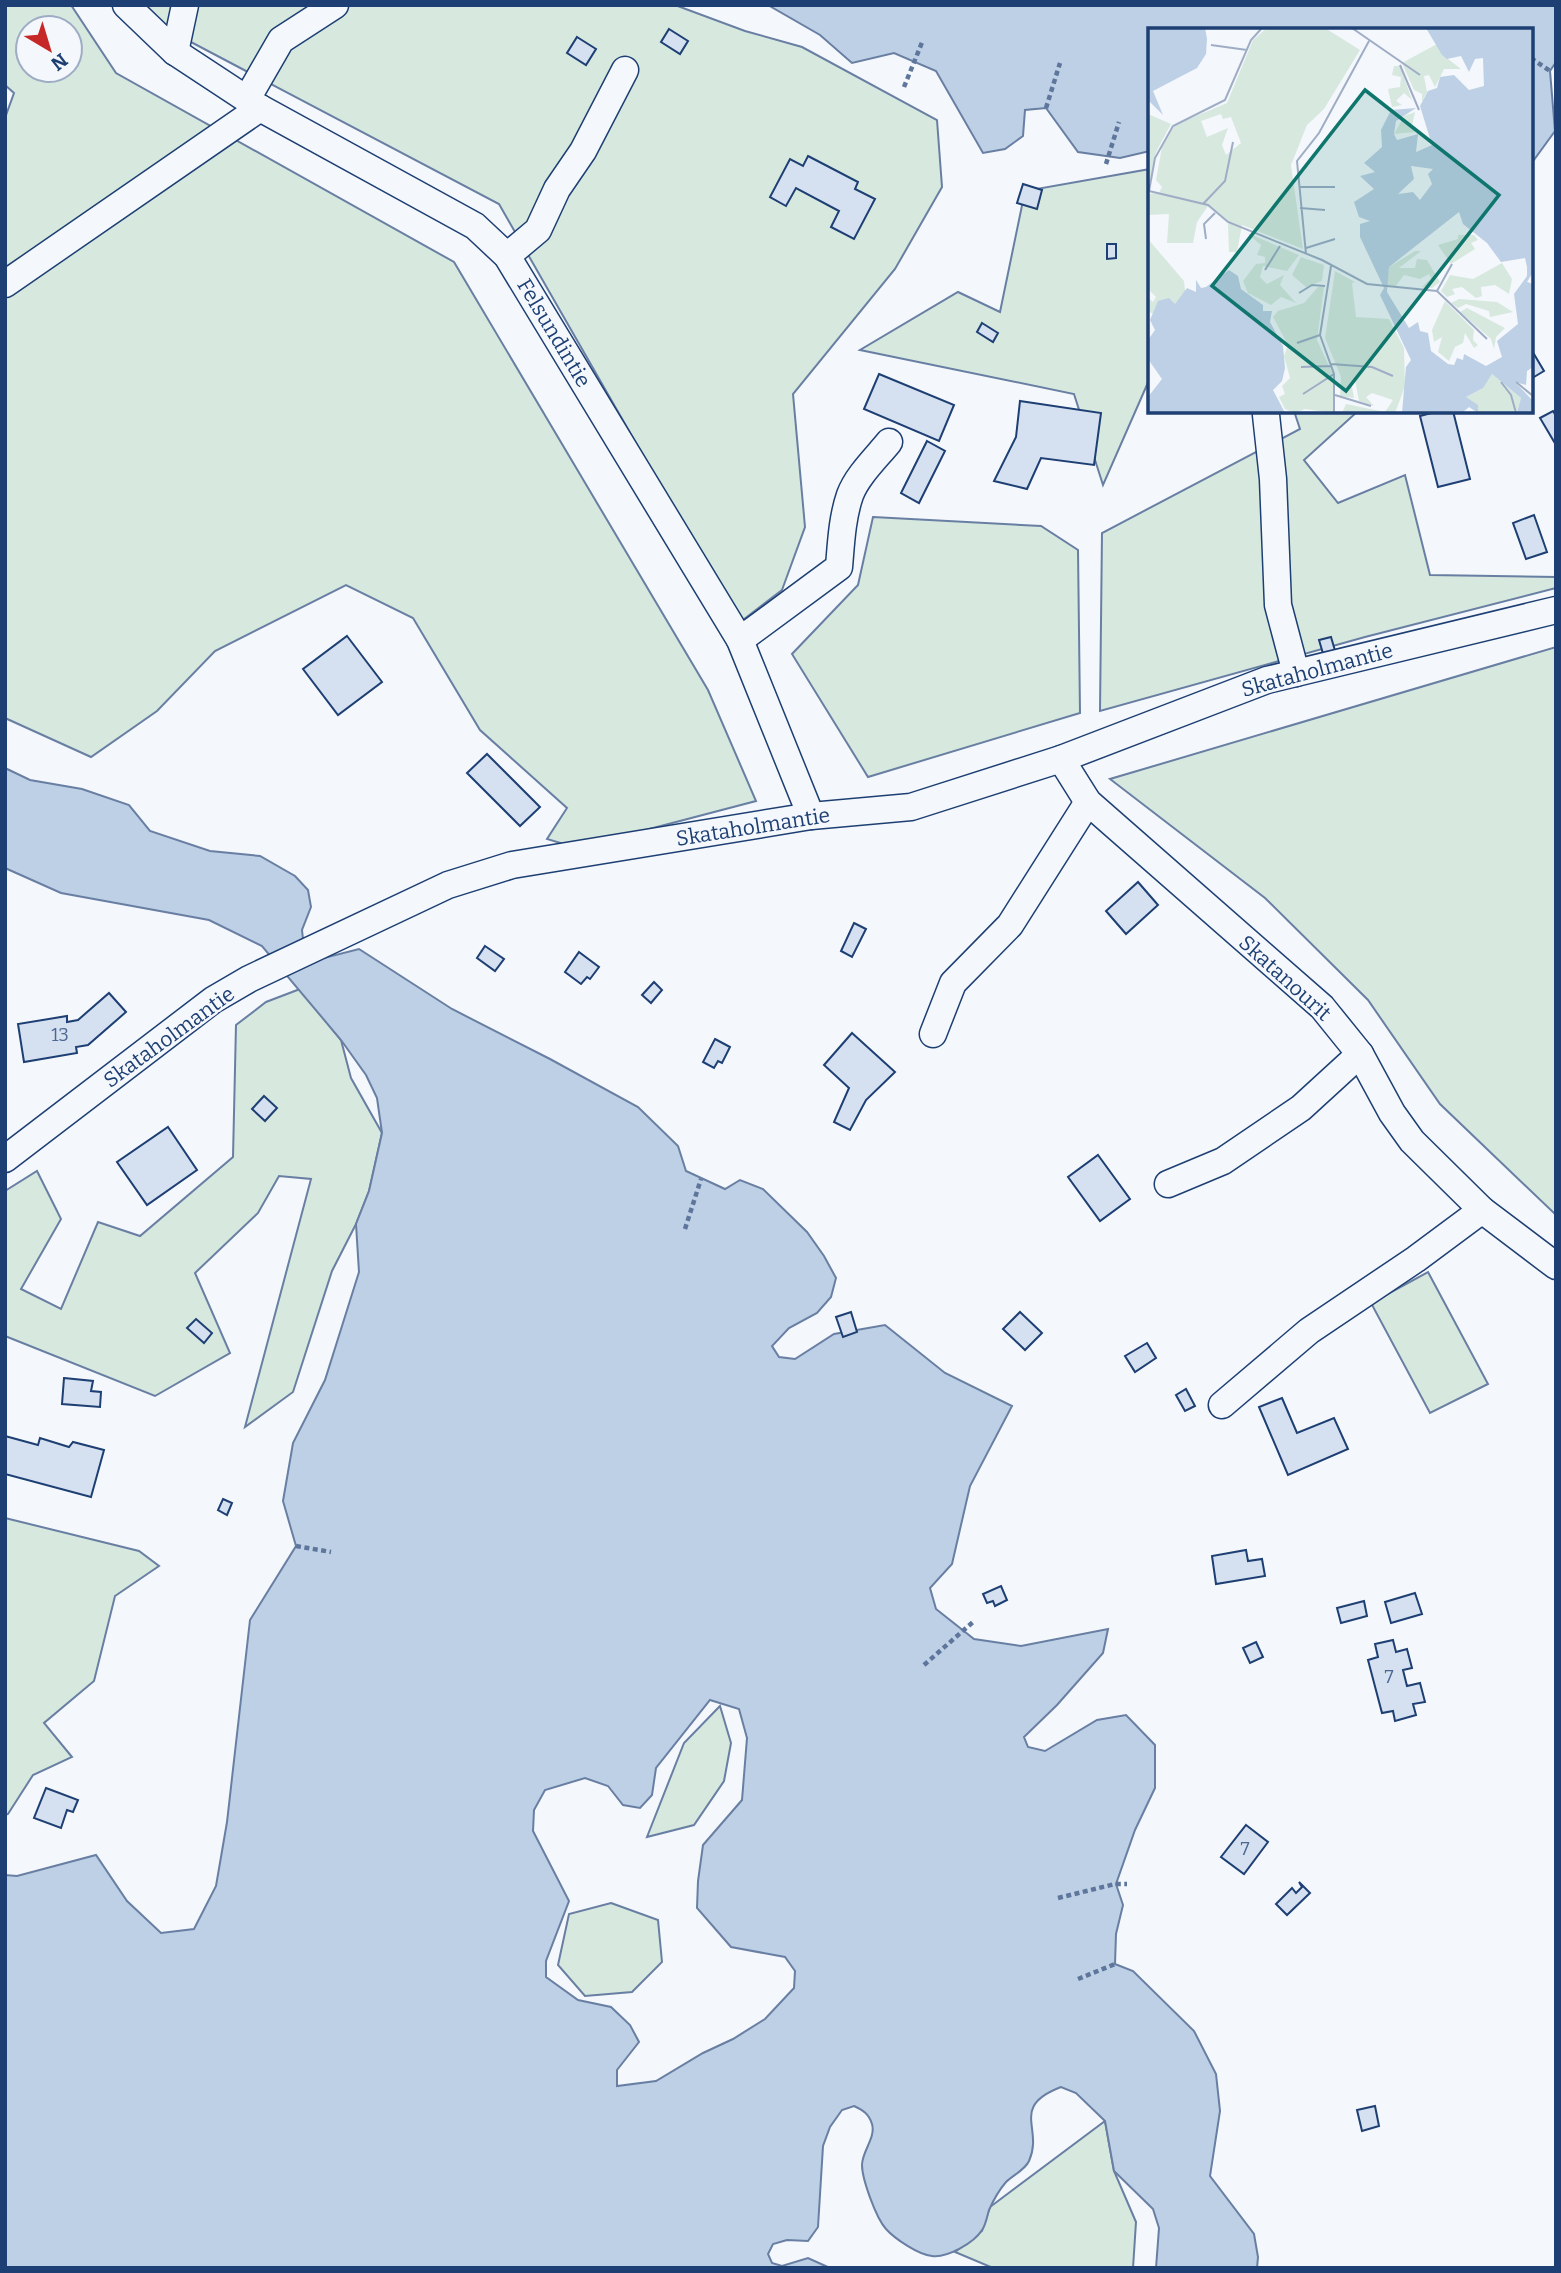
<svg xmlns="http://www.w3.org/2000/svg" width="1561" height="2273" font-family="Bitter,serif">
<style>
.green{fill:#d7e8df;stroke:#687fa3;stroke-width:2;fill-rule:evenodd}
.water{fill:#bed0e5;stroke:#687fa3;stroke-width:2;fill-rule:evenodd}
.building{fill:#d5e0f0;stroke:#1d3f73;stroke-width:2}
.lines{fill:none;stroke-linecap:round;stroke-linejoin:round}
.minor-casing{stroke:#1d3f73;stroke-width:29}
.path{stroke:#5e769c;stroke-width:4.5;stroke-dasharray:5 3.5;stroke-linecap:butt}
.minor{stroke:#f4f7fb;stroke-width:26}
.labels{text-anchor:middle;dominant-baseline:central;stroke-width:5;stroke-linejoin:round;paint-order:stroke}
.number-label{font-size:18px;fill:#4b6792}
.street-label{font-size:21px;fill:#1d3f73;stroke:#f4f7fb}
.inset-road{fill:none;stroke:#9eadc5;stroke-width:2}
.view{fill:#0f766e;fill-opacity:0.15;stroke:#0f766e;stroke-width:3.5}
.inset-edge{fill:none;stroke:#1d3f73;stroke-width:3.5}
</style>
<rect width="100%" height="100%" fill="#f4f7fb"/>
<g class="green">
<path d="M 5,5 L 71,5 L 116,73 L 454,262 L 708,690 L 756,801 L 577,848 L 547,839 L 567,808 L 480,730 L 413,618 L 346,585 L 215,651 L 157,711 L 91,757 L 5,718 L 5,118 L 14,93 L 5,85 ZM 28,28 L 70,28 L 70,70 L 28,70 Z"/>
<path d="M 137,5 L 675,5 L 745,31 L 802,47 L 937,120 L 942,187 L 895,269 L 793,394 L 805,527 L 782,590 L 739,623 L 499,204 L 149,20 Z"/>
<path d="M 1150,169 L 1150,378 L 1103,485 L 1074,394 L 860,350 L 958,292 L 1000,312 L 1025,191 Z"/>
<path d="M 1294,411 L 1358,411 L 1304,460 L 1338,503 L 1405,475 L 1430,575 L 1556,577 L 1556,588 L 1365,637 L 1100,711 L 1102,533 L 1300,429 Z"/>
<path d="M 873,517 L 1041,526 L 1078,550 L 1080,713 L 868,777 L 792,654 L 858,585 Z"/>
<path d="M 1556,647 L 1556,1215 L 1440,1104 L 1368,1000 L 1265,898 L 1110,779 Z"/>
<path d="M 300,989 L 341,1040 L 351,1078 L 382,1133 L 369,1191 L 356,1224 L 332,1271 L 293,1392 L 245,1427 L 311,1179 L 279,1176 L 258,1213 L 195,1273 L 230,1353 L 155,1396 L 5,1336 L 5,1191 L 37,1171 L 61,1219 L 21,1289 L 61,1309 L 98,1222 L 140,1236 L 233,1157 L 236,1025 L 266,1002 Z"/>
<path d="M 1428,1272 L 1488,1384 L 1430,1413 L 1371,1303 Z"/>
<path d="M 5,1518 L 139,1551 L 159,1566 L 115,1596 L 94,1681 L 44,1723 L 72,1757 L 33,1775 L 8,1814 L 5,1815 Z"/>
<path d="M 720,1706 L 731,1743 L 724,1781 L 694,1825 L 647,1837 L 684,1743 Z"/>
<path d="M 611,1903 L 658,1920 L 662,1962 L 632,1992 L 585,1996 L 558,1965 L 569,1914 Z"/>
<path d="M 1105,2121 L 1114,2171 L 1136,2222 L 1133,2268 L 993,2268 L 955,2252 L 982,2231 L 990,2207 Z"/>
</g>
<g class="water">
<path d="M 768,5 L 1556,5 L 1556,62 L 1550,71 L 1555,131 L 1531,164 L 1531,30 L 1150,30 L 1150,151 L 1120,158 L 1078,152 L 1046,108 L 1025,110 L 1023,136 L 1005,149 L 983,153 L 936,71 L 894,53 L 852,63 L 820,35 Z"/>
<path d="M 5,768 L 30,780 L 82,789 L 129,805 L 150,831 L 210,851 L 260,856 L 295,876 L 308,890 L 311,907 L 302,930 L 304,948 L 324,958 L 359,949 L 452,1009 L 550,1059 L 638,1107 L 678,1146 L 686,1171 L 725,1189 L 740,1180 L 763,1189 L 807,1232 L 824,1256 L 836,1278 L 831,1297 L 817,1313 L 789,1328 L 772,1346 L 779,1357 L 795,1359 L 834,1334 L 885,1325 L 945,1373 L 1012,1406 L 970,1486 L 952,1564 L 930,1588 L 936,1609 L 974,1639 L 1021,1646 L 1108,1629 L 1103,1653 L 1057,1705 L 1024,1737 L 1028,1747 L 1045,1751 L 1097,1720 L 1126,1715 L 1155,1745 L 1155,1788 L 1135,1830 L 1116,1884 L 1123,1905 L 1116,1934 L 1115,1964 L 1133,1971 L 1194,2031 L 1216,2074 L 1220,2111 L 1210,2176 L 1254,2234 L 1258,2257 L 1257,2268 L 1156,2268 L 1159,2228 L 1153,2209 L 1114,2171 L 1105,2121 L 1076,2093 L 1061,2087 C 1009,2107 1044,2128 1029,2161 C 1025,2170 1013,2175 1006,2182 C 1000,2189 993,2201 989,2210 C 987,2216 986,2225 982,2230 C 974,2243 947,2258 932,2256 C 919,2255 895,2239 886,2229 C 876,2218 862,2179 862,2165 C 862,2151 876,2138 872,2124 C 869,2114 863,2110 854,2106 L 842,2110 L 830,2127 L 823,2146 L 818,2227 L 808,2241 L 787,2240 L 773,2244 L 768,2254 L 772,2263 L 782,2266 L 808,2258 L 830,2268 L 5,2268 L 5,1875 L 17,1876 L 96,1855 L 127,1901 L 161,1933 L 194,1929 L 216,1886 L 227,1822 L 250,1620 L 296,1546 L 283,1501 L 293,1443 L 325,1380 L 359,1272 L 356,1224 L 369,1191 L 382,1133 L 377,1098 L 366,1075 L 341,1040 L 262,946 L 209,920 L 61,893 L 5,868 ZM 710,1700 L 739,1709 L 747,1738 L 742,1800 L 703,1845 L 698,1881 L 697,1908 L 731,1947 L 785,1957 L 795,1971 L 794,1988 L 765,2019 L 733,2039 L 703,2053 L 656,2081 L 617,2086 L 617,2070 L 639,2042 L 630,2025 L 611,2007 L 578,2000 L 546,1977 L 546,1961 L 569,1901 L 533,1831 L 534,1810 L 545,1790 L 585,1778 L 608,1786 L 623,1805 L 640,1808 L 652,1795 L 656,1768 Z"/>
</g>
<g class="building">
<path d="M 669,29 L 688,41 L 680,54 L 661,42 Z"/>
<path d="M 577,37 L 596,49 L 586,65 L 567,53 Z"/>
<path d="M 808,156 L 858,182 L 855,189 L 875,199 L 854,239 L 831,227 L 839,211 L 796,188 L 786,206 L 770,197 L 790,159 L 803,166 Z"/>
<path d="M 1023,184 L 1042,190 L 1037,209 L 1017,203 Z"/>
<path d="M 1107,244 L 1116,244 L 1116,258 L 1107,259 Z"/>
<path d="M 982,323 L 998,333 L 993,342 L 977,332 Z"/>
<path d="M 1531,349 L 1544,371 L 1534,377 L 1531,372 Z"/>
<path d="M 879,374 L 954,405 L 939,441 L 864,409 Z"/>
<path d="M 1020,401 L 1101,413 L 1094,465 L 1041,458 L 1027,489 L 994,481 L 1016,437 Z"/>
<path d="M 1439,411 L 1453,411 L 1470,479 L 1438,487 L 1420,416 Z"/>
<path d="M 1553,411 L 1556,416 L 1556,445 L 1540,418 Z"/>
<path d="M 927,441 L 945,451 L 919,503 L 901,493 Z"/>
<path d="M 1534,515 L 1547,552 L 1526,559 L 1513,523 Z"/>
<path d="M 347,636 L 382,682 L 338,715 L 303,669 Z"/>
<path d="M 1331,637 L 1336,654 L 1324,657 L 1319,640 Z"/>
<path d="M 487,754 L 540,807 L 520,826 L 467,773 Z"/>
<path d="M 1138,882 L 1158,905 L 1126,934 L 1106,911 Z"/>
<path d="M 854,923 L 866,929 L 852,957 L 841,951 Z"/>
<path d="M 485,946 L 504,959 L 495,971 L 477,958 Z"/>
<path d="M 579,952 L 599,967 L 590,979 L 587,977 L 581,984 L 565,972 Z"/>
<path d="M 654,982 L 662,990 L 651,1003 L 642,995 Z"/>
<path d="M 109,993 L 126,1012 L 88,1045 L 76,1047 L 77,1053 L 24,1062 L 18,1024 L 67,1016 L 67,1022 L 78,1020 Z"/>
<path d="M 852,1033 L 895,1072 L 866,1100 L 850,1130 L 834,1122 L 849,1088 L 824,1065 Z"/>
<path d="M 715,1039 L 730,1047 L 722,1063 L 718,1061 L 714,1068 L 703,1062 Z"/>
<path d="M 264,1096 L 277,1108 L 265,1121 L 252,1109 Z"/>
<path d="M 168,1127 L 197,1170 L 147,1205 L 117,1162 Z"/>
<path d="M 1098,1155 L 1130,1199 L 1100,1221 L 1068,1177 Z"/>
<path d="M 851,1312 L 857,1332 L 843,1337 L 836,1317 Z"/>
<path d="M 1020,1312 L 1042,1333 L 1025,1350 L 1003,1329 Z"/>
<path d="M 196,1319 L 212,1333 L 204,1343 L 187,1328 Z"/>
<path d="M 1147,1343 L 1156,1358 L 1135,1372 L 1125,1356 Z"/>
<path d="M 64,1378 L 93,1381 L 91,1391 L 101,1392 L 100,1407 L 62,1404 Z"/>
<path d="M 1186,1389 L 1195,1406 L 1185,1411 L 1176,1395 Z"/>
<path d="M 1282,1398 L 1297,1433 L 1334,1418 L 1348,1449 L 1288,1475 L 1259,1407 Z"/>
<path d="M 5,1436 L 38,1445 L 40,1438 L 69,1447 L 73,1442 L 104,1450 L 91,1497 L 5,1474 Z"/>
<path d="M 223,1499 L 232,1503 L 227,1515 L 218,1510 Z"/>
<path d="M 1246,1550 L 1248,1561 L 1262,1559 L 1265,1576 L 1216,1584 L 1212,1556 Z"/>
<path d="M 1001,1586 L 1007,1600 L 995,1606 L 993,1601 L 987,1603 L 983,1594 Z"/>
<path d="M 1415,1593 L 1422,1614 L 1391,1623 L 1385,1602 Z"/>
<path d="M 1364,1601 L 1367,1616 L 1341,1623 L 1337,1608 Z"/>
<path d="M 1393,1640 L 1396,1652 L 1407,1649 L 1412,1668 L 1403,1670 L 1407,1686 L 1420,1683 L 1425,1702 L 1413,1704 L 1416,1715 L 1395,1721 L 1393,1711 L 1382,1713 L 1368,1660 L 1378,1657 L 1375,1644 Z"/>
<path d="M 1256,1642 L 1263,1657 L 1250,1663 L 1243,1648 Z"/>
<path d="M 46,1788 L 78,1800 L 73,1812 L 67,1810 L 61,1828 L 34,1818 Z"/>
<path d="M 1246,1825 L 1268,1842 L 1244,1874 L 1221,1857 Z"/>
<path d="M 1299,1882 L 1310,1893 L 1287,1915 L 1276,1904 L 1292,1888 L 1296,1893 L 1302,1887 Z"/>
<path d="M 1375,2106 L 1379,2126 L 1362,2131 L 1357,2110 Z"/>
</g>
<g class="lines">
<g class="minor-casing">
<g id="minor">
<path d="M 126,5 L 175,52 L 260,108 L 475,226 L 507,256 L 740,640 L 811,816"/>
<path d="M 175,52 L 185,5"/>
<path d="M 247,99 L 281,40 L 335,5"/>
<path d="M 507,256 L 538,230 L 557,189 L 583,151 L 625,70"/>
<path d="M 5,284 L 260,108"/>
<path d="M 1266,415 L 1273,479 L 1278,605 L 1296,673"/>
<path d="M 740,640 L 839,567 C 841,544 842,518 850,495 C 857,476 876,458 889,442"/>
<path d="M 1061,759 L 1088,802 L 1322,1007 L 1360,1054 L 1392,1113 L 1412,1141 L 1482,1210 L 1556,1266"/>
<path d="M 933,1034 L 953,983 L 1010,925 L 1088,802"/>
<path d="M 5,1159 L 213,1000 L 249,979 L 448,885 L 512,865 L 811,816 L 911,807 L 1061,759 L 1267,680 L 1556,610"/>
<path d="M 1168,1184 L 1223,1161 L 1301,1108 L 1360,1054"/>
<path d="M 1222,1405 L 1309,1331 L 1416,1259 L 1482,1210"/>
</g>
</g>
<g class="path">
<path d="M 1531,58 L 1550,71"/>
<path d="M 904,87 L 923,40"/>
<path d="M 1046,108 L 1060,63"/>
<path d="M 1106,164 L 1119,122"/>
<path d="M 685,1229 L 701,1179"/>
<path d="M 296,1546 L 331,1552"/>
<path d="M 924,1665 L 973,1622"/>
<path d="M 1058,1898 L 1115,1884 L 1127,1884"/>
<path d="M 1078,1979 L 1115,1964"/>
</g>
<use href="#minor" class="minor"/>
</g>
<g class="labels">
<g class="number-label">
<text x="60" y="1035">13</text>
<text x="1389" y="1677">7</text>
<text x="1245" y="1849">7</text>
</g>
<g class="street-label">
<text transform="translate(554 333) rotate(59)">Felsundintie</text>
<text transform="translate(1317 670) rotate(-15)">Skataholmantie</text>
<text transform="translate(753 827) rotate(-9)">Skataholmantie</text>
<text transform="translate(1285 978) rotate(42)">Skatanourit</text>
<text transform="translate(169 1037) rotate(-36)">Skataholmantie</text>
</g>
</g>
<g transform="translate(1148 28)">
<rect width="385" height="385" fill="#f4f7fb"/>
<path d="M 119,0 L 177,0 L 212,22 L 176,81 L 159,97 L 143,137 L 155,221 L 94,197 L 89,224 L 81,224 L 80,194 L 60,178 L 49,194 L 45,215 L 19,215 L 21,186 L 0,187 L 0,166 L 11,165 L 14,159 L 8,152 L 14,119 L 27,97 L 79,75 L 105,12 ZM 73,86 L 75,91 L 83,89 L 93,115 L 78,127 L 74,117 L 80,100 L 59,109 L 53,93 ZM 289,16 L 295,27 L 313,41 L 296,41 L 287,59 L 281,47 L 276,48 L 279,64 L 274,74 L 274,66 L 266,62 L 254,35 ZM 246,38 L 252,38 L 264,72 L 256,65 L 248,73 L 254,77 L 244,79 L 240,61 L 252,59 L 253,49 L 244,47 ZM 267,84 L 264,98 L 267,104 L 246,106 L 256,88 ZM 0,86 L 23,96 L 8,124 L 0,162 ZM 99,205 L 151,227 L 139,243 L 115,238 L 112,249 L 119,256 L 136,247 L 132,257 L 148,275 L 133,269 L 123,277 L 100,265 L 95,253 L 108,236 L 117,235 L 117,229 L 109,227 L 113,217 ZM 310,207 L 326,207 L 330,212 L 323,215 L 327,221 L 303,236 L 290,217 L 310,211 ZM 0,211 L 36,253 L 37,262 L 44,264 L 11,287 L 0,284 L 0,270 L 5,274 L 8,269 L 0,261 ZM 267,223 L 273,223 L 251,240 L 267,240 L 269,231 L 279,232 L 292,254 L 284,260 L 274,259 L 283,250 L 281,246 L 272,251 L 256,247 L 247,259 L 239,257 L 241,239 ZM 153,229 L 176,237 L 174,253 L 158,259 L 144,247 ZM 354,235 L 364,251 L 361,266 L 347,257 L 333,259 L 334,268 L 328,270 L 314,259 L 304,261 L 307,266 L 299,269 L 293,263 L 302,247 L 325,251 ZM 187,243 L 207,254 L 204,255 L 208,289 L 241,291 L 256,320 L 257,358 L 247,385 L 194,385 L 198,376 L 237,384 L 245,372 L 224,365 L 218,369 L 226,378 L 211,373 L 207,352 L 203,354 L 206,370 L 192,368 L 193,349 L 177,310 ZM 170,259 L 176,259 L 169,312 L 187,351 L 187,385 L 157,381 L 147,385 L 137,381 L 131,369 L 137,366 L 134,358 L 142,350 L 136,328 L 140,317 L 125,289 L 130,283 L 156,275 ZM 311,271 L 349,274 L 365,284 L 342,289 L 341,283 L 318,276 L 310,280 L 303,275 ZM 297,273 L 326,302 L 325,312 L 330,317 L 326,320 L 317,305 L 315,315 L 307,319 L 301,333 L 290,324 L 294,309 L 286,314 L 284,302 ZM 319,280 L 357,300 L 348,309 L 346,321 L 343,311 L 312,284 ZM 344,346 L 373,370 L 369,385 L 330,385 L 330,377 L 320,374 L 318,369 L 333,361 Z" fill="#d7e8df" fill-rule="evenodd"/>
<path d="M 0,0 L 57,0 L 59,11 L 58,26 L 49,40 L 5,63 L 15,87 L 0,72 ZM 278,0 L 385,0 L 385,244 L 379,254 L 385,256 L 385,339 L 379,343 L 378,357 L 367,354 L 385,373 L 385,385 L 369,385 L 373,370 L 344,346 L 335,360 L 318,369 L 330,377 L 330,385 L 321,379 L 314,385 L 254,385 L 258,339 L 263,332 L 232,267 L 236,260 L 212,209 L 212,196 L 222,193 L 211,189 L 206,174 L 226,161 L 212,148 L 227,144 L 216,135 L 234,119 L 233,102 L 243,82 L 268,80 L 248,93 L 246,106 L 249,112 L 270,106 L 268,124 L 284,117 L 272,78 L 280,63 L 289,60 L 292,49 L 306,47 L 321,62 L 336,58 L 335,30 L 327,31 L 321,44 L 313,28 L 299,31 L 294,27 ZM 263,138 L 285,141 L 280,146 L 284,156 L 272,172 L 265,164 L 250,166 L 266,151 ZM 311,184 L 315,196 L 339,215 L 353,234 L 377,230 L 379,239 L 379,248 L 366,266 L 370,296 L 349,313 L 354,329 L 338,338 L 316,326 L 315,332 L 309,330 L 306,337 L 300,336 L 283,323 L 280,305 L 272,303 L 270,294 L 261,300 L 239,264 L 241,239 ZM 81,242 L 90,248 L 93,261 L 115,277 L 115,283 L 124,283 L 122,294 L 135,318 L 137,340 L 134,353 L 125,362 L 137,385 L 0,385 L 0,369 L 14,351 L 0,331 L 0,312 L 7,302 L 2,292 L 10,273 L 21,270 L 27,276 L 39,260 L 48,264 L 48,252 L 53,260 L 58,259 Z" fill="#bed0e5" fill-rule="evenodd"/>
<path class="inset-road" d="M 204,0 L 272,47M 63,17 L 99,22M 252,37 L 271,82M 152,159 L 187,159M 1,163 L 60,177 L 80,194 L 174,232 L 219,256 L 289,263M 1,163 L 7,130 L 25,98 L 77,72 L 103,12 L 114,0M 55,176 L 77,153 L 85,114M 152,180 L 177,182M 58,211 L 56,196 L 67,185M 158,220 L 187,211M 158,226 L 149,133 L 171,105 L 221,13M 183,238 L 172,307 L 186,346 L 186,385M 117,242 L 132,218M 289,263 L 339,311M 289,263 L 304,236M 151,265 L 164,257 L 177,258M 149,315 L 172,307M 183,336 L 224,339 L 245,348M 153,339 L 183,338M 353,354 L 363,367 L 368,385M 368,354 L 385,368M 155,366 L 186,346M 187,367 L 223,378"/>
<path class="view" d="M 217,62 L 351,167 L 198,363 L 64,258 Z"/>
<rect width="385" height="385" class="inset-edge"/>
</g>
<rect width="1561" height="2273" fill="none" stroke="#1d3f73" stroke-width="14"/>
<g transform="translate(49 49) rotate(142)"><circle r="33" fill="#f4f7fb" stroke="#9eadc5" stroke-width="2"/>
<path d="M0-5L12 26L0 18L-12 26Z" fill="#c62828"/>
<text y="-10" font-size="19" font-weight="bold" text-anchor="middle" fill="#1d3f73">N</text>
</g>
</svg>
